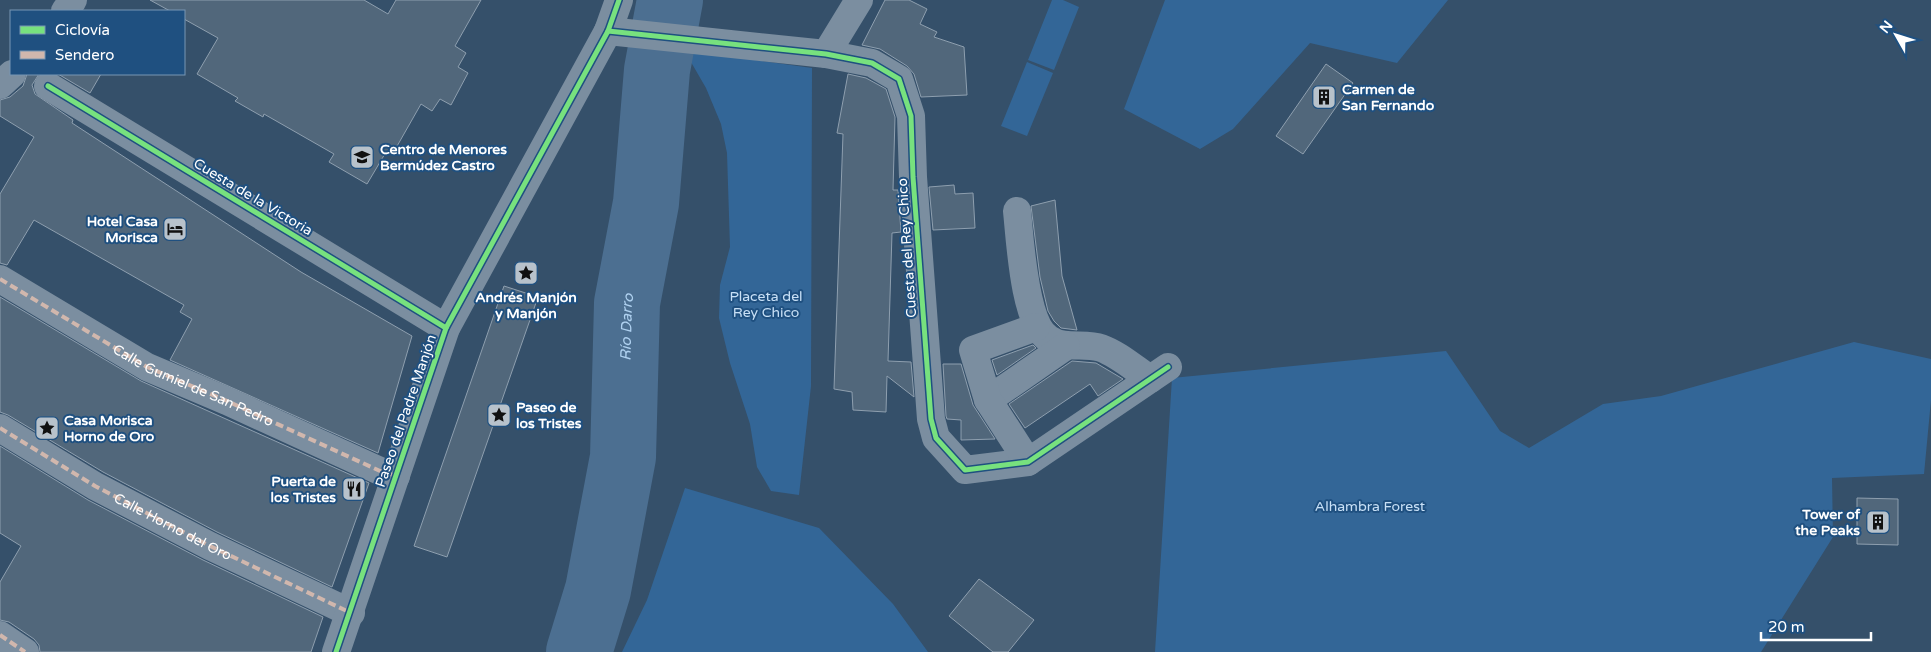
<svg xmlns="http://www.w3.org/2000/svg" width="1931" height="652" font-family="'Varela Round',sans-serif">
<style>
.green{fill:#336697}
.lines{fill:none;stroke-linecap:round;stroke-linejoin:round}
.river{stroke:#4c6f91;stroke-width:66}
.building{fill:#51677b;stroke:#8e9faf}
.minor{stroke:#7b8ea0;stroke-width:28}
.quiet{stroke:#d1b7ad;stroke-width:4;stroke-dasharray:8 4;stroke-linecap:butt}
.cycleway-casing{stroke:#1f5080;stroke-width:8}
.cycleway{stroke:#77e17e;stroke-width:5}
.labels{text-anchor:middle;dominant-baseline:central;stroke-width:4;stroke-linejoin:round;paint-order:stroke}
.poi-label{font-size:14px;font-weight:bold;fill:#fff;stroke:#1f5080;text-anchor:start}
.street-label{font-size:14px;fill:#fff;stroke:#1f5080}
.park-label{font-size:14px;fill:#c8e0f6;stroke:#1f5080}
.water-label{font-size:15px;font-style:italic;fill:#afd1f0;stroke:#1f5080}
</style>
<rect width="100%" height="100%" fill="#35506a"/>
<g class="green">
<path d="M 1052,0 L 1063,0 L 1079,7 L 1054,70 L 1028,60 Z"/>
<path d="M 1165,0 L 1448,0 L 1397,63 L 1310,43 L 1233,129 L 1200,149 L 1124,109 Z"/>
<path d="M 684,50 L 812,68 L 811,386 L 799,495 L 771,491 L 757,467 L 750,424 L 730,363 L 719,318 L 720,285 L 730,247 L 727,153 L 721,124 L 706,88 Z"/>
<path d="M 1027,62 L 1053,73 L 1027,136 L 1001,126 Z"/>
<path d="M 1854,342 L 1931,359 L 1931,400 L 1924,474 L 1832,478 L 1833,537 L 1761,652 L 1155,652 L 1172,378 L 1446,351 L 1500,431 L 1529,448 L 1603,404 L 1661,396 Z"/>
<path d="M 685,488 L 819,528 L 893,604 L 928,652 L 622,652 L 647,600 Z"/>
</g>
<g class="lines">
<path class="river" id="s1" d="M 579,652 L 598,590 L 623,457 L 627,303 L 646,203 L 657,70 L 670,0"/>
</g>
<g class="building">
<path d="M 150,0 L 364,0 L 388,14 L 396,0 L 481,0 L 455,46 L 466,53 L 458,67 L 468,73 L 451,105 L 440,99 L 432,111 L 421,104 L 392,155 L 386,152 L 367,184 L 329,162 L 334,154 L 264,114 L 263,117 L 235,101 L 238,98 L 197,74 L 218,38 L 184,19 L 184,11 L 170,11 Z"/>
<path d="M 885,0 L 909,0 L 927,9 L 920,24 L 937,32 L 934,37 L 964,47 L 967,95 L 921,97 L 914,74 L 907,66 L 880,49 L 862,45 Z"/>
<path d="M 1326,64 L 1353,83 L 1303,154 L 1276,136 Z"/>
<path d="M 27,74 L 39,74 L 32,85 L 35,94 L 73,120 L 72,123 L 301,272 L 412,336 L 378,453 L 170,360 L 192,319 L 180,312 L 184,305 L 34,220 L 7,265 L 0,263 L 0,194 L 34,137 L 0,116 L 0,100 L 10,97 L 23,86 Z"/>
<path d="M 58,74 L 101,74 L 90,93 Z"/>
<path d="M 848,74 L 866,78 L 886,89 L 895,117 L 893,190 L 898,190 L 901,232 L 892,233 L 888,361 L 911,362 L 914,397 L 887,376 L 886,412 L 853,410 L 852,392 L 834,389 L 843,134 L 837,133 Z"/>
<path d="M 954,185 L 955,194 L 973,193 L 975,228 L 933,230 L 929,187 Z"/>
<path d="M 1055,200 L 1062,276 L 1077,330 L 1061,328 L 1054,321 L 1048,311 L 1040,277 L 1031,206 Z"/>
<path d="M 504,286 L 538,297 L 447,557 L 414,546 Z"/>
<path d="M 0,297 L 141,381 L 369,483 L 332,587 L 217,532 L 103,472 L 8,415 L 0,412 Z"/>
<path d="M 1033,345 L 1036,348 L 997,375 L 992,360 Z"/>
<path d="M 1072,361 L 1096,363 L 1123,379 L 1098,396 L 1090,384 L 1025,428 L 1009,404 Z"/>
<path d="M 943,364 L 961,364 L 973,405 L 995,439 L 961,440 L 961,420 L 947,419 L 946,416 Z"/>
<path d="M 0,446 L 88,500 L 203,560 L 323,617 L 311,652 L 40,652 L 39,645 L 34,639 L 9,622 L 0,620 L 0,582 L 21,546 L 0,533 Z"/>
<path d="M 1857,498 L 1898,499 L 1898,545 L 1857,544 Z"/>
<path d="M 979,579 L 1034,620 L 1008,652 L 993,652 L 949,616 Z"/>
</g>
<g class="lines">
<g class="minor">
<path d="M 65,11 L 73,0"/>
<path d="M 608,31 L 826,54 L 872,63 L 899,79 L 911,116 L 913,177 L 931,419 L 936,438 L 965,470 L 1028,462 L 1168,367"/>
<path d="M 826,54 L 859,0"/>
<path d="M 0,85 L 12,74"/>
<path d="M 48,86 L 446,328"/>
<path d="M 1017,211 C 1020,239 1024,324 1049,339 C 1065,350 1085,342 1101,348 C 1118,354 1135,369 1150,379"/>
<path id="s2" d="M 0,279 L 147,367 L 227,401 L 380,471 L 396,476"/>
<path d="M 988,400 L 1066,346"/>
<path id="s3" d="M 0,428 L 95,486 L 210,546 L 351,613"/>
<path d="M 1028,462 L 988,400 L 973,350 L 1036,327"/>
<path d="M 0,635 L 25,652"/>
<path d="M 336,652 L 446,328 L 608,31 L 619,0"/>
</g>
<g class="quiet">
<path d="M 0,279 L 147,367 L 227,401 L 380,471 L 396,476"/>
<path d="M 0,428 L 95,486 L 210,546 L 351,613"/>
<path d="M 0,635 L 25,652"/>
</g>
<g class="cycleway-casing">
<g id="cycleway">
<path d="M 608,31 L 826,54 L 872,63 L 899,79 L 911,116 L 913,177 L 931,419 L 936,438 L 965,470 L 1028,462 L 1168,367"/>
<path d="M 48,86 L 446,328"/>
<path d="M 336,652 L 446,328 L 608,31 L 619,0"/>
</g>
</g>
<use href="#cycleway" class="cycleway"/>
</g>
<defs>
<g id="building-square" transform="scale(1.25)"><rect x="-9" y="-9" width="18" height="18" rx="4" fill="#b8c2cb" stroke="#1f5080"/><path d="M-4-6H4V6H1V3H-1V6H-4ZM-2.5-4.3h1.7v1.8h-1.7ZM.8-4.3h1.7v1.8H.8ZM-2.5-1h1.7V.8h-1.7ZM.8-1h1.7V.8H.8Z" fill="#111"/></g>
<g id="school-square" transform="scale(1.25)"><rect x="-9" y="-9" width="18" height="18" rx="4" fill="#b8c2cb" stroke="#1f5080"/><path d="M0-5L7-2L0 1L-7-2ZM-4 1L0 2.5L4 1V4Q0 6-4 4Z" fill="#111"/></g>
<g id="hotel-square" transform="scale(1.25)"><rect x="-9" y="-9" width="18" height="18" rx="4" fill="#b8c2cb" stroke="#1f5080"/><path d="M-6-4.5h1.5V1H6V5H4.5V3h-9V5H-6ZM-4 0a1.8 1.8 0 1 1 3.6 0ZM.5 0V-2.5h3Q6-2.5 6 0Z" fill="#111"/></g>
<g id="sight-square" transform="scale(1.25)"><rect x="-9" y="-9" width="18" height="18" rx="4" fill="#b8c2cb" stroke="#1f5080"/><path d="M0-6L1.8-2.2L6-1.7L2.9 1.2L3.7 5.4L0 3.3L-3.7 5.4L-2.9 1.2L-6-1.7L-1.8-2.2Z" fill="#111"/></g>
<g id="restaurant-square" transform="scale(1.25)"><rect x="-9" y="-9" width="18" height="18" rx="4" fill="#b8c2cb" stroke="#1f5080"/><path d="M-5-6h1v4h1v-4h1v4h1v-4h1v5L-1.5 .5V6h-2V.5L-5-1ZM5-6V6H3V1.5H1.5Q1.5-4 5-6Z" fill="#111"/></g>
</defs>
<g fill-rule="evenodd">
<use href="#building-square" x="1324" y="97"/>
<use href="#school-square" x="362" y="157"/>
<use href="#hotel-square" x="175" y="229"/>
<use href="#sight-square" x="526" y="273"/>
<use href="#sight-square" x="499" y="415"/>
<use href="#sight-square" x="47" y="428"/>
<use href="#restaurant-square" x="354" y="489"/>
<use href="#building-square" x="1878" y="522"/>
</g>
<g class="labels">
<g class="poi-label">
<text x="1342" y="89">Carmen de<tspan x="1342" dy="16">San Fernando</tspan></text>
<text x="380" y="149">Centro de Menores<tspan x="380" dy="16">Bermúdez Castro</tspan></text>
<text x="158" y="221" text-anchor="end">Hotel Casa<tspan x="158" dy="16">Morisca</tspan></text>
<text x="526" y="297" text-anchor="middle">Andrés Manjón<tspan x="526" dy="16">y Manjón</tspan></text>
<text x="516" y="407">Paseo de<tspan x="516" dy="16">los Tristes</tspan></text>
<text x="64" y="420">Casa Morisca<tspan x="64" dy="16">Horno de Oro</tspan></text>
<text x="336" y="481" text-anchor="end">Puerta de<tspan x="336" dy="16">los Tristes</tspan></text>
<text x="1860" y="514" text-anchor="end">Tower of<tspan x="1860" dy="16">the Peaks</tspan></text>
</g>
<g class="street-label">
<text transform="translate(253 197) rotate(31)">Cuesta de la Victoria</text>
<text transform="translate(907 248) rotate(-94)">Cuesta del Rey Chico</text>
<text stroke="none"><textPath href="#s2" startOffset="221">Calle Gumiel de San Pedro</textPath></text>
<text transform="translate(406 411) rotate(-71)">Paseo del Padre Manjón</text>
<text stroke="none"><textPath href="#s3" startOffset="199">Calle Horno del Oro</textPath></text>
</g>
<g class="park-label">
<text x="766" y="296">Placeta del<tspan x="766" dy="16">Rey Chico</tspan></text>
<text x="1370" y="506">Alhambra Forest</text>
</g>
<g class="water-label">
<text stroke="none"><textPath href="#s1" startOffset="330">Río Darro</textPath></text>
</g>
</g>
<rect x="10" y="10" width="175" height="65" fill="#1f5080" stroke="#7996b3"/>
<rect x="20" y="26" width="25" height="8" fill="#77e17e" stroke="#7996b3"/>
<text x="55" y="35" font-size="15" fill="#ffffff">Ciclovía</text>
<rect x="20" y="51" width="25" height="8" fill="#d1b7ad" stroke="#7996b3"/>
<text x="55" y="60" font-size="15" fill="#ffffff">Sendero</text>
<g transform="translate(1896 35) rotate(309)" stroke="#1f5080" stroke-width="4" paint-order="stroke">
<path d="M0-4L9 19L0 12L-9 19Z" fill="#ffffff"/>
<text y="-8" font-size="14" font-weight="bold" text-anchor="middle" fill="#ffffff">N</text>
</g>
<path d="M1761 632v8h110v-8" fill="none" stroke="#ffffff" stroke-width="2.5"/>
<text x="1768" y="632" font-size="15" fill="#ffffff" stroke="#1f5080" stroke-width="4" paint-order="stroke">20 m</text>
</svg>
